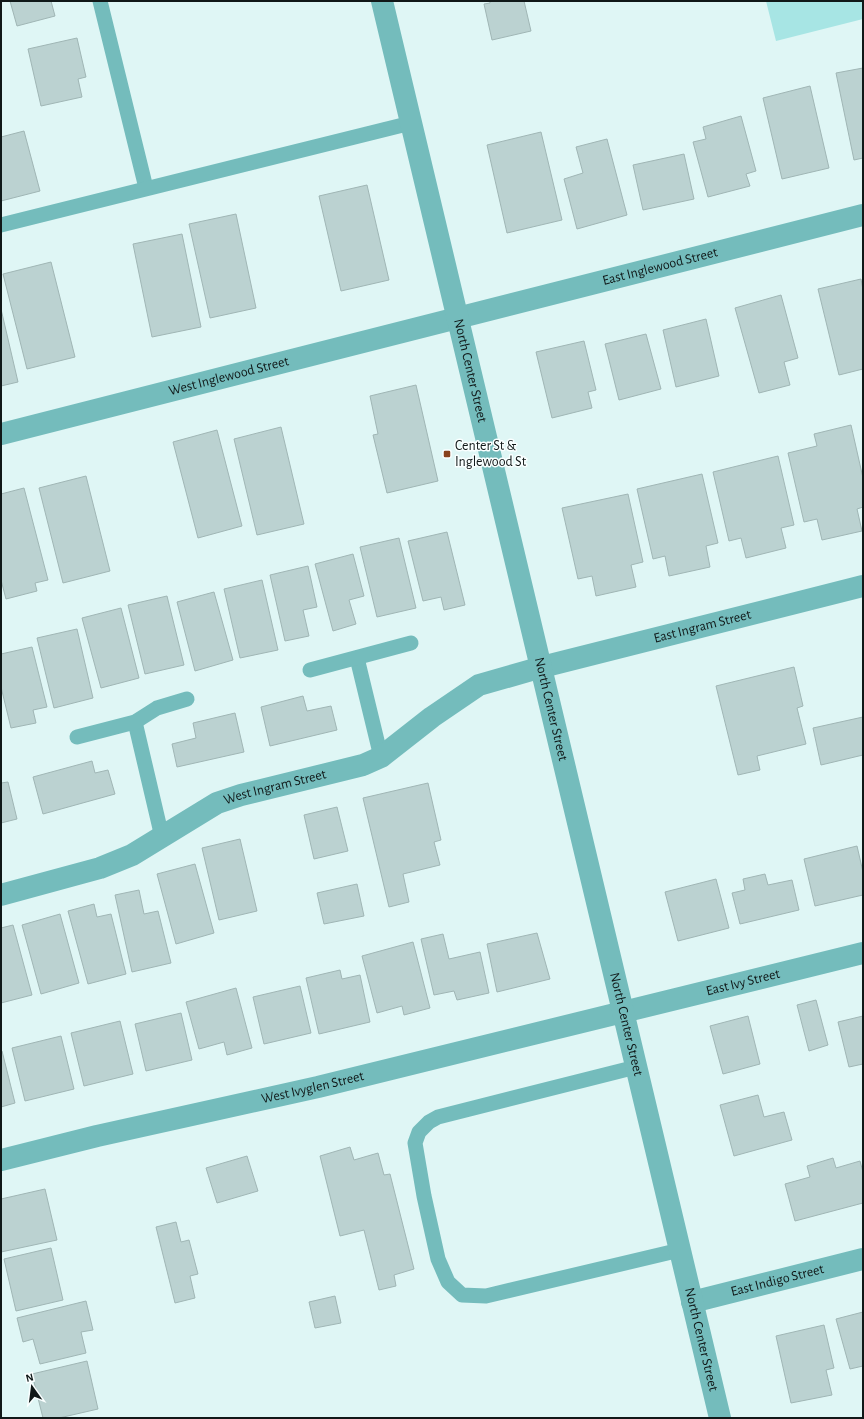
<svg xmlns="http://www.w3.org/2000/svg" width="864" height="1419" font-family="'Alegreya Sans',sans-serif">
<style>
.green{fill:#a7e5e4}
.building{fill:#bbd2d1;stroke:#a0b6b5}
.lines{fill:none;stroke-linecap:round;stroke-linejoin:round}
.service{stroke:#74bcbc;stroke-width:15}
.minor{stroke:#74bcbc;stroke-width:22}
.tertiary{stroke:#74bcbc;stroke-width:22}
.poi-dot{fill:#88421d;stroke:#faffff;stroke-width:1.5}
.labels{text-anchor:middle;dominant-baseline:central;stroke-width:3;stroke-linejoin:round;paint-order:stroke}
.street-label{font-size:14px;fill:#101818;stroke:#faffff}
.poi-label{font-size:14px;fill:#101818;stroke:#faffff;text-anchor:start}
</style>
<rect width="100%" height="100%" fill="#dff6f5"/>
<path class="green" d="M 766,1 L 863,1 L 863,19 L 776,41 Z"/>
<g class="building">
<path d="M 10,1 L 51,1 L 55,16 L 17,26 Z"/>
<path d="M 490,1 L 524,1 L 531,31 L 492,40 L 484,4 L 490,3 Z"/>
<path d="M 77,38 L 86,77 L 78,79 L 82,97 L 41,106 L 28,49 Z"/>
<path d="M 863,68 L 863,158 L 854,160 L 836,73 Z"/>
<path d="M 810,86 L 829,168 L 782,179 L 763,98 Z"/>
<path d="M 741,116 L 756,171 L 746,174 L 750,186 L 708,197 L 693,142 L 706,139 L 703,127 Z"/>
<path d="M 24,131 L 40,191 L 1,201 L 1,137 Z"/>
<path d="M 541,132 L 562,220 L 507,233 L 487,145 Z"/>
<path d="M 607,139 L 627,215 L 577,229 L 564,179 L 583,173 L 576,147 Z"/>
<path d="M 684,154 L 694,199 L 643,210 L 633,165 Z"/>
<path d="M 367,185 L 389,280 L 341,291 L 319,196 Z"/>
<path d="M 236,214 L 256,308 L 210,318 L 189,224 Z"/>
<path d="M 182,234 L 201,327 L 152,337 L 133,244 Z"/>
<path d="M 51,262 L 75,357 L 27,369 L 3,274 Z"/>
<path d="M 861,279 L 863,290 L 863,369 L 839,375 L 818,289 Z"/>
<path d="M 781,295 L 798,358 L 784,362 L 790,385 L 759,393 L 735,308 Z"/>
<path d="M 1,309 L 18,382 L 1,386 Z"/>
<path d="M 706,319 L 719,376 L 676,387 L 663,330 Z"/>
<path d="M 646,334 L 661,389 L 619,400 L 605,344 Z"/>
<path d="M 584,341 L 596,390 L 588,392 L 592,408 L 552,418 L 536,352 Z"/>
<path d="M 416,385 L 438,481 L 387,493 L 373,435 L 378,434 L 370,396 Z"/>
<path d="M 851,425 L 863,478 L 863,507 L 857,509 L 862,531 L 822,540 L 817,519 L 804,522 L 788,453 L 817,446 L 814,434 Z"/>
<path d="M 281,427 L 304,524 L 257,535 L 234,439 Z"/>
<path d="M 217,430 L 242,526 L 198,538 L 173,442 Z"/>
<path d="M 778,456 L 794,525 L 781,528 L 786,548 L 746,558 L 741,538 L 729,541 L 713,472 Z"/>
<path d="M 702,474 L 718,543 L 706,546 L 710,567 L 669,576 L 665,556 L 653,559 L 637,489 Z"/>
<path d="M 86,476 L 110,571 L 63,583 L 39,488 Z"/>
<path d="M 24,488 L 48,580 L 35,583 L 37,591 L 6,599 L 1,580 L 1,494 Z"/>
<path d="M 628,494 L 643,562 L 631,565 L 636,587 L 596,596 L 592,576 L 578,579 L 562,508 Z"/>
<path d="M 447,532 L 465,605 L 444,610 L 441,597 L 423,601 L 408,541 Z"/>
<path d="M 399,538 L 416,608 L 377,617 L 360,547 Z"/>
<path d="M 353,554 L 364,596 L 349,600 L 356,624 L 333,631 L 315,564 Z"/>
<path d="M 308,566 L 317,607 L 303,610 L 309,636 L 285,641 L 270,575 Z"/>
<path d="M 262,580 L 278,650 L 240,658 L 224,589 Z"/>
<path d="M 214,592 L 233,660 L 195,671 L 177,602 Z"/>
<path d="M 167,596 L 184,665 L 145,674 L 128,605 Z"/>
<path d="M 121,608 L 139,678 L 101,688 L 82,618 Z"/>
<path d="M 77,629 L 93,698 L 54,708 L 37,638 Z"/>
<path d="M 32,647 L 47,707 L 33,710 L 36,723 L 11,728 L 1,687 L 1,654 Z"/>
<path d="M 794,667 L 803,706 L 797,708 L 806,744 L 757,756 L 760,770 L 738,775 L 716,686 Z"/>
<path d="M 303,696 L 307,711 L 331,706 L 337,730 L 270,746 L 261,707 Z"/>
<path d="M 235,713 L 244,752 L 177,767 L 172,744 L 196,738 L 193,723 Z"/>
<path d="M 863,717 L 863,755 L 821,765 L 813,728 Z"/>
<path d="M 92,761 L 95,773 L 108,770 L 115,794 L 43,814 L 33,777 Z"/>
<path d="M 8,782 L 17,819 L 1,823 L 1,783 Z"/>
<path d="M 428,783 L 441,840 L 434,842 L 440,865 L 403,874 L 409,902 L 389,907 L 363,798 Z"/>
<path d="M 337,807 L 348,851 L 314,859 L 304,815 Z"/>
<path d="M 240,839 L 257,911 L 219,920 L 202,848 Z"/>
<path d="M 857,846 L 863,872 L 863,895 L 815,906 L 804,859 Z"/>
<path d="M 195,864 L 214,933 L 176,944 L 157,874 Z"/>
<path d="M 765,874 L 768,885 L 792,880 L 799,910 L 740,924 L 732,893 L 745,890 L 743,879 Z"/>
<path d="M 716,879 L 729,928 L 678,941 L 665,892 Z"/>
<path d="M 357,884 L 364,916 L 324,924 L 317,893 Z"/>
<path d="M 139,890 L 144,914 L 158,911 L 171,963 L 132,972 L 115,895 Z"/>
<path d="M 94,904 L 97,917 L 111,914 L 126,974 L 88,984 L 68,911 Z"/>
<path d="M 60,914 L 79,983 L 41,994 L 22,925 Z"/>
<path d="M 13,925 L 32,995 L 1,1003 L 1,928 Z"/>
<path d="M 537,933 L 550,979 L 497,992 L 487,944 Z"/>
<path d="M 443,934 L 449,959 L 480,952 L 489,993 L 457,1000 L 454,991 L 434,995 L 421,939 Z"/>
<path d="M 413,942 L 430,1008 L 404,1015 L 402,1006 L 377,1013 L 362,956 Z"/>
<path d="M 340,970 L 342,979 L 360,975 L 370,1022 L 319,1034 L 306,978 Z"/>
<path d="M 300,986 L 311,1033 L 264,1044 L 253,997 Z"/>
<path d="M 236,988 L 252,1048 L 227,1055 L 224,1042 L 199,1049 L 186,1002 Z"/>
<path d="M 816,1000 L 828,1045 L 809,1051 L 797,1005 Z"/>
<path d="M 181,1013 L 192,1060 L 146,1071 L 135,1024 Z"/>
<path d="M 748,1016 L 760,1064 L 723,1074 L 710,1026 Z"/>
<path d="M 863,1016 L 863,1064 L 849,1067 L 838,1022 Z"/>
<path d="M 120,1021 L 133,1074 L 84,1086 L 71,1033 Z"/>
<path d="M 61,1036 L 74,1089 L 25,1101 L 12,1048 Z"/>
<path d="M 1,1051 L 2,1051 L 15,1103 L 1,1107 Z"/>
<path d="M 758,1095 L 764,1117 L 784,1112 L 792,1140 L 734,1156 L 720,1105 Z"/>
<path d="M 350,1147 L 354,1160 L 378,1153 L 384,1175 L 390,1174 L 414,1269 L 394,1275 L 396,1286 L 379,1290 L 364,1230 L 340,1236 L 320,1156 Z"/>
<path d="M 247,1156 L 258,1191 L 217,1203 L 206,1168 Z"/>
<path d="M 833,1158 L 836,1168 L 860,1161 L 863,1172 L 863,1203 L 795,1221 L 785,1184 L 810,1177 L 807,1166 Z"/>
<path d="M 45,1189 L 57,1240 L 1,1252 L 1,1199 Z"/>
<path d="M 176,1222 L 181,1242 L 189,1240 L 198,1274 L 190,1276 L 195,1298 L 175,1303 L 156,1227 Z"/>
<path d="M 51,1248 L 63,1300 L 16,1311 L 4,1259 Z"/>
<path d="M 335,1296 L 341,1323 L 315,1328 L 309,1302 Z"/>
<path d="M 86,1301 L 93,1330 L 81,1332 L 86,1353 L 40,1364 L 33,1339 L 23,1342 L 17,1318 Z"/>
<path d="M 863,1312 L 863,1366 L 850,1369 L 836,1319 Z"/>
<path d="M 824,1325 L 834,1368 L 826,1370 L 832,1395 L 791,1403 L 776,1336 Z"/>
<path d="M 87,1361 L 98,1409 L 59,1418 L 43,1418 L 32,1374 Z"/>
</g>
<g class="lines">
<g class="service">
<path d="M 100,1 L 146,188"/>
<path d="M 1,225 L 411,123"/>
<path d="M 357,658 L 381,757"/>
<path d="M 310,670 L 411,643"/>
<path d="M 135,722 L 162,837"/>
<path d="M 77,737 L 135,722 L 157,708 L 187,699"/>
<path d="M 636,1067 L 438,1117 L 429,1122 L 419,1132 L 415,1143 L 424,1196 L 438,1259 L 448,1282 L 462,1295 L 486,1296 L 680,1250"/>
</g>
<g class="minor">
<path id="s1" d="M 1,434 L 863,215"/>
<path id="s2" d="M 1,895 L 100,868 L 132,855 L 217,803 L 241,795 L 363,765 L 381,757 L 432,717 L 479,685 L 542,667 L 863,586"/>
<path id="s3" d="M 1,1160 L 97,1136 L 318,1087 L 863,953"/>
<path id="s4" d="M 692,1302 L 863,1259"/>
</g>
<path class="tertiary" id="s5" d="M 382,1 L 720,1418"/>
</g>
<rect class="poi-dot" x="443" y="450" width="8" height="8" rx="2"/>
<g class="labels">
<g class="street-label">
<text stroke="none"><textPath href="#s1" startOffset="680">East Inglewood Street</textPath></text>
<text stroke="none"><textPath href="#s5" startOffset="380">North Center Street</textPath></text>
<text stroke="none"><textPath href="#s1" startOffset="235">West Inglewood Street</textPath></text>
<text stroke="none"><textPath href="#s2" startOffset="760">East Ingram Street</textPath></text>
<text stroke="none"><textPath href="#s5" startOffset="728">North Center Street</textPath></text>
<text stroke="none"><textPath href="#s2" startOffset="297">West Ingram Street</textPath></text>
<text stroke="none"><textPath href="#s3" startOffset="763">East Ivy Street</textPath></text>
<text stroke="none"><textPath href="#s5" startOffset="1052">North Center Street</textPath></text>
<text stroke="none"><textPath href="#s3" startOffset="320">West Ivyglen Street</textPath></text>
<text stroke="none"><textPath href="#s4" startOffset="88">East Indigo Street</textPath></text>
<text stroke="none"><textPath href="#s5" startOffset="1376">North Center Street</textPath></text>
</g>
<g class="poi-label">
<text x="455" y="446">Center St &amp;<tspan x="455" dy="16">Inglewood St</tspan></text>
</g>
</g>
<rect width="864" height="1419" fill="none" stroke="#101818" stroke-width="4"/>
<g transform="translate(32 1387) rotate(346)" stroke="#faffff" stroke-width="3" paint-order="stroke">
<path d="M0-3L7 15L0 10L-7 15Z" fill="#101818"/>
<text y="-6" font-size="11" font-weight="bold" text-anchor="middle" fill="#101818">N</text>
</g>
</svg>
